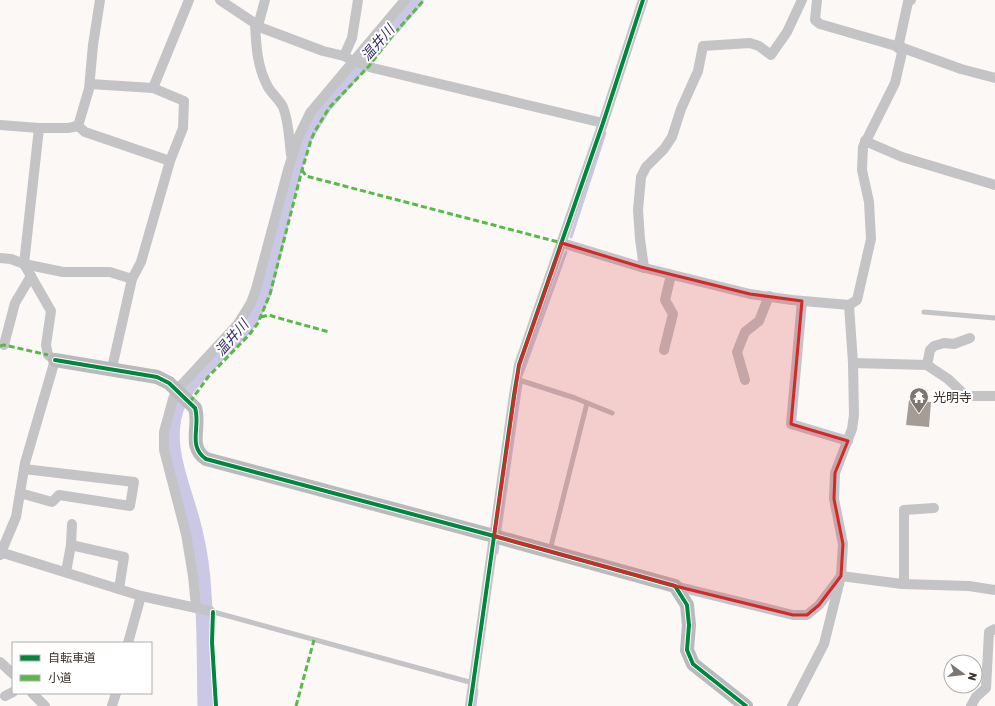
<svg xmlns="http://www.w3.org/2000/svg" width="995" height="706" font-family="Rubik,'Noto Sans JP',sans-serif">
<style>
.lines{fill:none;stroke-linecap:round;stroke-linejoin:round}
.stream{stroke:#cac8e5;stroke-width:3}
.river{stroke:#cac8e5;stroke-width:17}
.building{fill:#a59c96}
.lane{stroke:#c4c3c6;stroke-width:5}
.street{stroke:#c4c3c6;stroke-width:10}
.secondary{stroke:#bab9bc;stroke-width:14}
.quiet{stroke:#58b947;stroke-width:3;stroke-dasharray:6 3;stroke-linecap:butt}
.cycleway-casing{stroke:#fff;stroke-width:6}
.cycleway{stroke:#00873e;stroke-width:4}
.marked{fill:#d62828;fill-opacity:0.2;stroke:#d62828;stroke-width:3;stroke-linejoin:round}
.labels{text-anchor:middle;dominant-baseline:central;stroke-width:4;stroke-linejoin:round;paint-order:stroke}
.poi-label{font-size:13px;fill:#39312c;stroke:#fff;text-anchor:start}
.water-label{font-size:14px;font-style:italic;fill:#393268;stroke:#fff}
</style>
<rect width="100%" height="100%" fill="#fbf8f6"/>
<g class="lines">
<g class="stream">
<path d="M 571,237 L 605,133"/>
<path d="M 522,374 L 566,252"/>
<path d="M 500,530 L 521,384"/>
<path d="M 497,553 L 498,545"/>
<path d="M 475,706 L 477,690"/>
</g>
<path class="river" d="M 206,706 C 205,669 206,631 203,594 C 202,573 199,551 194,531 C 185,490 159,444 178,402 C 190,377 223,351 242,329 C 252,318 258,304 264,290 L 290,182 L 302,140 L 323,106 L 415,0"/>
</g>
<path class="building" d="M 909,400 L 931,402 L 929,427 L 906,425 Z"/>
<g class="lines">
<g class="lane">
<path d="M 924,312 L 995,318"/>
<path d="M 516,379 L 575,398 L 612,413"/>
<path d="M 550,550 L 587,403"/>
<path d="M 210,611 L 473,683"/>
</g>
<g class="street">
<path d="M 220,0 L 262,28 L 323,51 L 344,56 L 353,61 L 373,68 L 603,123"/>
<path d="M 817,0 L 815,20 L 820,24 L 903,48 L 961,69 L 995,78"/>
<path d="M 255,23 C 256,45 257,67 268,87 C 272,94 279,99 283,107 C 289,122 289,139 291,155"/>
<path d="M 258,26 L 265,0"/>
<path d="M 898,48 L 908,2 L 911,0"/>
<path d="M 344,56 L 352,38 L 358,0"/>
<path d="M 90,84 L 153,88 L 184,101 L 183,128 L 170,161 L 141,262 L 132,279 L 112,368"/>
<path d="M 153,88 L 189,0"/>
<path d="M 0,125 L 39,128"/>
<path d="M 78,126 L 85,132 L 170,161"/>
<path d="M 865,141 L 902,157 L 995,185"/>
<path d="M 562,243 L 641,267 L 750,294 L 792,300 L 849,305 L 853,363 L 854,415 L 852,429 L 835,473 L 834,499 L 843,544 L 841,576 L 824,644 L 792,706"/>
<path d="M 0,258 L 11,259 L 24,264 L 63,272 L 110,272 L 132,279"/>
<path d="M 644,268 L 640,239 L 638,210 L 641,177 L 646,167 L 664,149 L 672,137 L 681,109 L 698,71 L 703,46 L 750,43 L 759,46 L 771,55 L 787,32 L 802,0"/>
<path d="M 802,301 L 791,424 L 848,441"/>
<path d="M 849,305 L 857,300 L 871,239 L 869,202 L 862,170 L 863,147 L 895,83 L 903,48"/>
<path d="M 4,345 L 15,303 L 31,276"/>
<path d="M 664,350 L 673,314 L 665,300 L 671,275"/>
<path d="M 853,363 L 927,365 L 948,379 L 966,396 L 995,396"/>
<path d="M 927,365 L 930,350 L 934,346 L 944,343 L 954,344 L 970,338"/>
<path d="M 745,380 L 737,352 L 745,332 L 759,321 L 769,296"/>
<path d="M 20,493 L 52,502 L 59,495 L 130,506 L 134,482 L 24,469"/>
<path d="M 71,545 L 124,557 L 119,589"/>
<path d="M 0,552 L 141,596 L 210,611"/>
<path d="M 0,555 L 16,517 L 25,463 L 55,360 L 48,355 L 46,345 L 51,311 L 24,264 L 39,128 L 68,128 L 78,126 L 89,89 L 93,45 L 100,0"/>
<path d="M 66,572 L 71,545 L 72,524"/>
<path d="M 904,584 L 904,510 L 934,508"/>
<path d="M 675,586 L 793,615 L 807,615 L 819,605 L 841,576 L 902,584 L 969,586 L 995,590"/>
<path d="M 196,607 L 193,576 L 186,534 L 164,450 L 164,432 L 173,399 L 177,390 L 238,324 L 251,303 L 256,289 L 288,170 L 298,138 L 310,113 L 405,0"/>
<path d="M 128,643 L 141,596"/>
<path d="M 0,662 L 13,674"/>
<path d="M 32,693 L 45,706"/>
<path d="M 5,696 L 13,692"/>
<path d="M 112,706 L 116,693"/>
<path d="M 470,706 L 514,395 L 519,365 L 603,123 L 643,0"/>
<path d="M 971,706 L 976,697 L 986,688 L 989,632 L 995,629"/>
</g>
<path class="secondary" d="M 55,360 L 157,377 L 169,383 L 195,408 C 201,426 187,446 206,459 L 494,536 L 675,586 L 687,605 L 689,625 L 687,650 L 693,664 L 746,706"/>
<g class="quiet">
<path d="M 302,170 L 306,176 L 562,243"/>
<path d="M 261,317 L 269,315 L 275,317 L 329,332"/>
<path d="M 0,346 L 4,345 L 48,355"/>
<path d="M 190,402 L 208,377 L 249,335 L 258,323 L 270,294 L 302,170 L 311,140 L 315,131 L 329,108 L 369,66 L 392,36 L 424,0"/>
<path d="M 296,706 L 314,640"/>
</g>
<g class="cycleway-casing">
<g id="cycleway">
<path d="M 55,360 L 157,377 L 169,383 L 195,408 C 201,426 187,446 206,459 L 494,536 L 675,586 L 687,605 L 689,625 L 687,650 L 693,664 L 746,706"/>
<path d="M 213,612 L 212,642 L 216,706"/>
<path d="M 470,706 L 514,395 L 519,365 L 603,123 L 643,0"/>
</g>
</g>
<use href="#cycleway" class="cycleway"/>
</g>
<path class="marked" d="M 562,243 L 641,267 L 750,294 L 802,301 L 791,424 L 848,441 L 835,473 L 834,499 L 843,544 L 841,576 L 819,605 L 807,615 L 793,615 L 675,586 L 494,536 L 519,365 Z"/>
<defs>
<g id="temple-pin" transform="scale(1)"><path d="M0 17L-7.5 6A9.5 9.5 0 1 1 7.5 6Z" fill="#7d7773" stroke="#fff"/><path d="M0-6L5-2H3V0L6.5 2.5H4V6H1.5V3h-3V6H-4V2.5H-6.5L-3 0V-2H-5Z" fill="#fff"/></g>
</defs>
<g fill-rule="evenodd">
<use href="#temple-pin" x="919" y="397"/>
</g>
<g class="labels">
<g class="poi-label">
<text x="933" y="397">光明寺</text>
</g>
<g class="water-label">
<text transform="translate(378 43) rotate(-49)">温井川</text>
<text transform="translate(232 338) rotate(-49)">温井川</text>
</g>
</g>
<rect x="12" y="642" width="140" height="52" fill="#ffffff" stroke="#b0adab"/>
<rect x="20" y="655" width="20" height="6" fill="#00873e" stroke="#b0adab"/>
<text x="48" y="662" font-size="12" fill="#39312c">自転車道</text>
<rect x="20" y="675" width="20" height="6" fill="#58b947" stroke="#b0adab"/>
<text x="48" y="682" font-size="12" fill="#39312c">小道</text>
<g transform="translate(963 674) rotate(105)"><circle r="19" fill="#ffffff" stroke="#b0adab"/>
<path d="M0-3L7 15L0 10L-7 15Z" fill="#7d7773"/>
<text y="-6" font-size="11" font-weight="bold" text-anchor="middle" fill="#39312c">N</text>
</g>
</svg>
